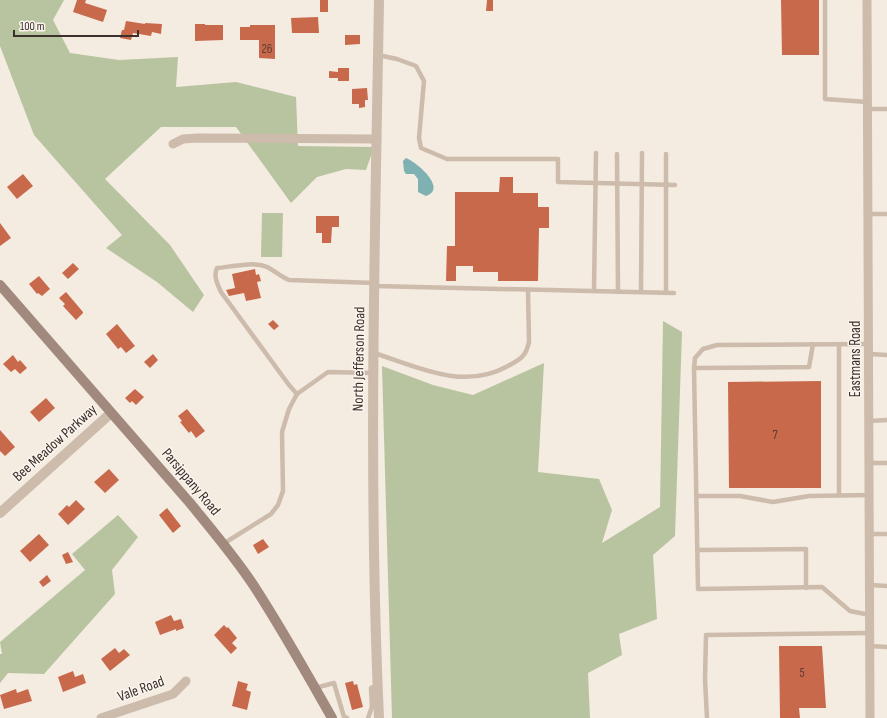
<svg xmlns="http://www.w3.org/2000/svg" width="887" height="718" font-family="'Sofia Sans Condensed',sans-serif">
<style>
.green{fill:#b8c4a0}
.water{fill:#7fb0b2}
.building{fill:#c8694b}
.lines{fill:none;stroke-linecap:round;stroke-linejoin:round}
.service{stroke:#cdbbac;stroke-width:4.5}
.minor{stroke:#cdbbac;stroke-width:9}
.tertiary{stroke:#cdbbac;stroke-width:10}
.secondary{stroke:#a18a7d;stroke-width:10}
.labels{text-anchor:middle;dominant-baseline:central;stroke-width:3;stroke-linejoin:round;paint-order:stroke}
.number-label{font-size:13px;fill:#5e3e33}
.street-label{font-size:15px;fill:#3b302b;stroke:#fbf5ee}
</style>
<rect width="100%" height="100%" fill="#f4ebe1"/>
<g class="green">
<path d="M 0,0 L 64,0 L 53,20 L 70,53 L 119,60 L 178,57 L 176,87 L 236,82 L 296,97 L 298,146 L 374,147 L 366,170 L 346,169 L 317,177 L 291,203 L 236,127 L 161,127 L 105,179 L 170,245 L 204,295 L 193,312 L 157,282 L 106,248 L 122,235 L 34,135 L 0,46 Z"/>
<path d="M 262,213 L 283,213 L 282,257 L 261,257 Z"/>
<path d="M 663,321 L 682,332 L 675,536 L 653,555 L 657,619 L 619,634 L 622,655 L 588,673 L 590,718 L 392,718 L 382,366 L 433,385 L 473,395 L 544,363 L 538,472 L 599,479 L 612,510 L 602,543 L 660,507 Z"/>
<path d="M 118,515 L 138,537 L 112,570 L 115,594 L 44,674 L 8,673 L 0,683 L 0,654 L 2,654 L 0,642 L 85,570 L 72,554 Z"/>
</g>
<path class="water" d="M 406,158 C 417,162 448,189 426,196 L 418,192 L 418,179 L 414,174 L 406,174 L 404,171 L 403,161 Z"/>
<g class="building">
<path d="M 77,0 L 86,0 L 85,3 L 107,10 L 103,22 L 73,12 Z"/>
<rect x="320" y="0" width="8" height="12"/>
<path d="M 487,0 L 493,0 L 493,11 L 486,11 Z"/>
<path d="M 781,0 L 819,0 L 819,55 L 782,55 Z"/>
<path d="M 318,17 L 319,33 L 292,33 L 291,18 Z"/>
<path d="M 126,21 L 145,24 L 145,23 L 162,24 L 161,34 L 152,32 L 151,36 L 133,33 L 131,40 L 120,38 L 122,30 L 124,30 Z"/>
<path d="M 195,24 L 205,24 L 205,25 L 223,25 L 223,40 L 195,41 Z"/>
<path d="M 250,25 L 275,25 L 275,59 L 259,58 L 259,40 L 240,40 L 240,27 L 250,27 Z"/>
<path d="M 345,35 L 360,35 L 360,44 L 345,45 Z"/>
<path d="M 338,68 L 349,68 L 349,81 L 338,81 L 338,78 L 329,78 L 329,71 L 338,72 Z"/>
<path d="M 367,88 L 368,100 L 365,100 L 365,107 L 359,108 L 359,104 L 352,104 L 352,89 Z"/>
<path d="M 23,174 L 33,186 L 17,199 L 7,187 Z"/>
<path d="M 500,177 L 513,177 L 513,193 L 538,193 L 538,207 L 549,207 L 549,228 L 539,228 L 538,281 L 498,281 L 498,272 L 473,272 L 473,266 L 456,266 L 456,281 L 446,281 L 447,246 L 455,246 L 455,192 L 499,192 Z"/>
<path d="M 316,216 L 339,216 L 339,227 L 332,227 L 331,243 L 322,243 L 322,233 L 316,233 Z"/>
<path d="M 0,223 L 11,238 L 0,246 Z"/>
<path d="M 73,263 L 79,269 L 68,279 L 62,273 Z"/>
<path d="M 255,269 L 256,275 L 259,274 L 261,281 L 257,282 L 261,298 L 246,301 L 244,293 L 229,296 L 226,290 L 235,288 L 232,274 Z"/>
<path d="M 39,276 L 50,289 L 42,296 L 38,293 L 37,294 L 29,284 Z"/>
<path d="M 66,292 L 83,312 L 83,313 L 76,320 L 63,306 L 65,304 L 59,298 Z"/>
<path d="M 273,320 L 279,326 L 274,330 L 268,324 Z"/>
<path d="M 117,324 L 135,346 L 126,353 L 121,347 L 118,349 L 106,334 Z"/>
<path d="M 153,354 L 158,360 L 150,368 L 144,362 Z"/>
<path d="M 13,355 L 18,362 L 20,360 L 27,368 L 20,374 L 15,369 L 11,372 L 3,364 Z"/>
<path d="M 821,381 L 821,488 L 729,488 L 728,382 Z"/>
<path d="M 135,389 L 144,397 L 136,405 L 132,401 L 130,403 L 125,398 Z"/>
<path d="M 46,398 L 55,408 L 39,422 L 30,412 Z"/>
<path d="M 187,409 L 205,431 L 196,438 L 191,431 L 189,433 L 180,422 L 182,421 L 178,416 Z"/>
<path d="M 0,430 L 15,447 L 5,456 L 0,451 Z"/>
<path d="M 109,469 L 119,480 L 105,493 L 94,482 Z"/>
<path d="M 76,500 L 85,509 L 68,525 L 58,514 L 67,505 L 69,507 Z"/>
<path d="M 167,508 L 181,526 L 173,533 L 159,515 Z"/>
<path d="M 39,534 L 49,545 L 30,562 L 20,551 Z"/>
<path d="M 263,539 L 269,547 L 258,554 L 253,545 Z"/>
<path d="M 68,552 L 73,562 L 66,564 L 62,555 Z"/>
<path d="M 47,575 L 51,581 L 43,587 L 39,582 Z"/>
<path d="M 171,615 L 174,621 L 181,619 L 184,628 L 176,631 L 176,629 L 160,635 L 155,622 Z"/>
<path d="M 224,625 L 227,628 L 228,627 L 237,638 L 232,643 L 237,648 L 231,654 L 214,635 Z"/>
<path d="M 779,646 L 822,646 L 826,708 L 799,708 L 800,718 L 780,718 Z"/>
<path d="M 115,648 L 119,653 L 124,649 L 130,655 L 110,671 L 101,659 Z"/>
<path d="M 73,671 L 75,677 L 83,674 L 86,683 L 63,692 L 58,677 Z"/>
<path d="M 238,681 L 248,684 L 246,690 L 251,692 L 247,710 L 232,706 Z"/>
<path d="M 353,681 L 354,685 L 357,684 L 363,707 L 352,710 L 345,683 Z"/>
<path d="M 16,689 L 17,693 L 28,689 L 32,701 L 4,709 L 0,695 Z"/>
</g>
<g class="lines">
<g class="service">
<path d="M 825,0 L 825,99 L 867,102"/>
<path d="M 378,55 L 397,59 L 416,66 L 424,81 L 419,138 L 421,148 L 447,159 L 558,159 L 558,182 L 675,185"/>
<path d="M 867,109 L 887,109"/>
<path d="M 617,154 L 618,292"/>
<path d="M 868,214 L 887,214"/>
<path d="M 375,286 L 674,293"/>
<path d="M 594,291 L 596,153"/>
<path d="M 641,292 L 642,153"/>
<path d="M 666,293 L 666,154"/>
<path d="M 869,344 L 717,345 L 703,349 L 695,358 L 694,368 L 698,589 L 822,587 L 850,611 L 870,615"/>
<path d="M 374,353 C 418,367 463,391 508,366 C 521,359 526,356 529,342 L 528,290"/>
<path d="M 869,354 L 887,355"/>
<path d="M 694,368 L 809,367 L 813,344"/>
<path d="M 297,394 L 289,385 L 221,292 C 218,285 213,277 217,268 C 230,267 255,261 267,267 C 275,271 281,277 289,280 L 374,283"/>
<path d="M 869,421 L 887,420"/>
<path d="M 869,463 L 887,463"/>
<path d="M 839,495 L 839,344"/>
<path d="M 697,496 L 740,496 L 773,502 L 809,496 L 870,495"/>
<path d="M 870,534 L 887,534"/>
<path d="M 223,544 L 271,514 L 278,505 L 283,491 L 282,432 L 289,409 L 297,394 L 328,372 L 374,373"/>
<path d="M 697,550 L 806,549 L 806,588"/>
<path d="M 870,585 L 887,586"/>
<path d="M 870,646 L 887,647"/>
<path d="M 315,688 L 334,683 L 344,717 L 347,718"/>
<path d="M 368,718 L 372,707 L 371,688 L 377,685"/>
<path d="M 707,718 L 705,680 L 706,635 L 870,633"/>
</g>
<g class="minor">
<path d="M 867,0 L 870,718"/>
<path d="M 173,144 L 183,139 L 198,138 L 377,139"/>
<path d="M 101,718 L 173,694 L 186,681"/>
</g>
<g class="tertiary">
<path d="M 379,0 C 375,239 368,479 379,718"/>
<path d="M 0,513 L 111,413"/>
</g>
<path class="secondary" d="M 0,285 L 190,503 C 212,530 235,557 254,586 C 282,629 307,674 332,718"/>
</g>
<g class="labels">
<g class="number-label">
<text x="267" y="49">26</text>
<text x="775" y="435">7</text>
<text x="802" y="673">5</text>
</g>
<g class="street-label">
<text transform="translate(359 359) rotate(-89)">North Jefferson Road</text>
<text transform="translate(855 359) rotate(-90)">Eastmans Road</text>
<text transform="translate(55 443) rotate(-42)">Bee Meadow Parkway</text>
<text transform="translate(191 482) rotate(50)">Parsippany Road</text>
<text transform="translate(141 689) rotate(-20)">Vale Road</text>
</g>
</g>
<path d="M14 30v6h124v-6" fill="none" stroke="#3b302b" stroke-width="2"/>
<text x="20" y="30" font-size="12" fill="#3b302b" stroke="#fbf5ee" stroke-width="3" paint-order="stroke">100 m</text>
</svg>
